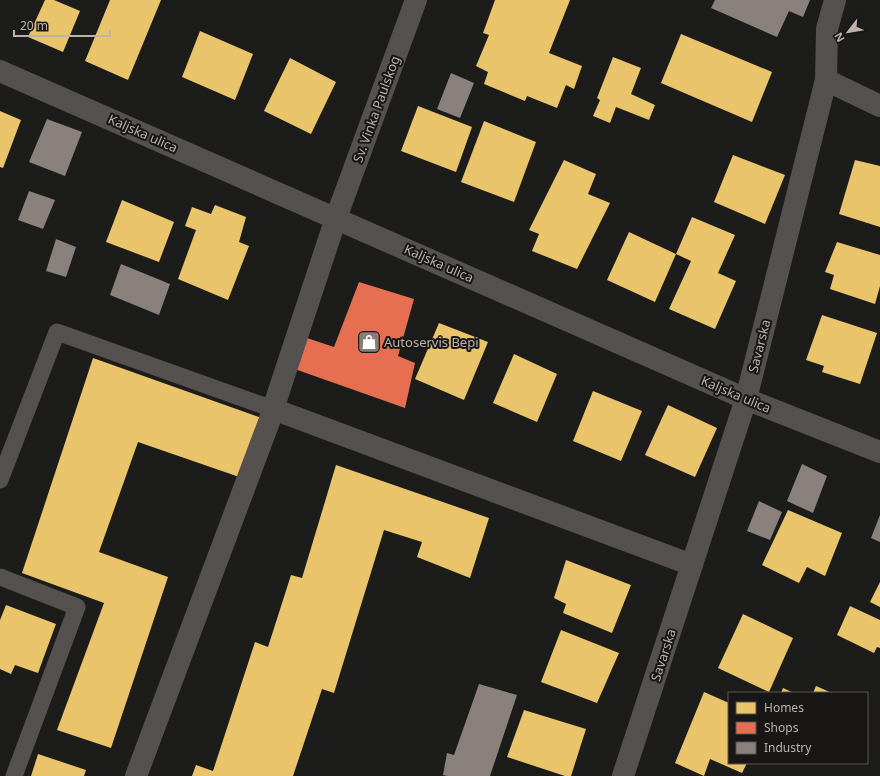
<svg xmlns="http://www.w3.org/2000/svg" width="880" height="776" font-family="'Noto Sans',sans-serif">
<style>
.homes{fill:#e9c46a}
.shops{fill:#e76f51}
.industry{fill:#8a817c}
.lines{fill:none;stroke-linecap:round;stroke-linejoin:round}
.service{stroke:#55514f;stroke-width:17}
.minor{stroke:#55514f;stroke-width:22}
.labels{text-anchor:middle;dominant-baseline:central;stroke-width:4;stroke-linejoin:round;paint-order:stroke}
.street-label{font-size:13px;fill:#bdb2ac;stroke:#181715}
.poi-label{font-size:13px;fill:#bdb2ac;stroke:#181715;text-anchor:start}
</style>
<rect width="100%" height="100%" fill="#1c1c1b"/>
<g class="homes">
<path d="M 45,0 L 54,0 L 80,11 L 63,52 L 28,37 Z"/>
<path d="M 110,0 L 161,0 L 128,80 L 85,61 Z"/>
<path d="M 495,0 L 570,0 L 549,53 L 582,66 L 574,89 L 566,85 L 557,108 L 527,96 L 525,101 L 484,84 L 488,72 L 476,66 L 489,35 L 483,33 Z"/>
<path d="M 200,31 L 253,54 L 235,100 L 182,77 Z"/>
<path d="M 681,34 L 772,72 L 752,122 L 661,83 Z"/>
<path d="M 613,57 L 641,68 L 631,94 L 655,105 L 649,120 L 616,107 L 610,123 L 593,116 L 600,100 L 597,98 Z"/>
<path d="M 290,58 L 336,82 L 311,134 L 264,111 Z"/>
<path d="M 418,106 L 472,127 L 456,172 L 401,151 Z"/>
<path d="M 0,111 L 21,120 L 3,168 L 0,167 Z"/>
<path d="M 484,121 L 536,142 L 514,202 L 461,182 Z"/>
<path d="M 733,155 L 785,175 L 765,224 L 714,202 Z"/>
<path d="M 564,160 L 596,174 L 588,194 L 610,203 L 577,269 L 532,251 L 539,234 L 529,230 Z"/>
<path d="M 855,160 L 880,166 L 880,227 L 839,214 Z"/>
<path d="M 122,200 L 174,222 L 159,262 L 106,242 Z"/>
<path d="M 215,205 L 246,217 L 239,242 L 249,246 L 228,300 L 178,279 L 196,230 L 185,226 L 192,207 L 211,214 Z"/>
<path d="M 692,217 L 735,235 L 718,273 L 736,281 L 715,329 L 669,309 L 691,261 L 676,254 Z"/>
<path d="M 629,232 L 676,254 L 655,302 L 607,280 Z"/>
<path d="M 837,242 L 880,255 L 880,286 L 875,304 L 830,289 L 834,275 L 825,272 Z"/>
<path d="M 822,315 L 877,333 L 860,384 L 822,372 L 824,366 L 806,360 Z"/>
<path d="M 439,323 L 488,342 L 464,400 L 415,379 Z"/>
<path d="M 514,354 L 557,374 L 537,422 L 493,403 Z"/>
<path d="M 93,358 L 267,420 L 245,479 L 138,442 L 99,552 L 168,577 L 111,748 L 57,730 L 104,603 L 22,573 Z"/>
<path d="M 593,391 L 642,411 L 621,461 L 573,441 Z"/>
<path d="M 668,405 L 717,428 L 695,477 L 645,455 Z"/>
<path d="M 336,465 L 489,518 L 470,578 L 417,557 L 422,542 L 384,530 L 334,693 L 322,689 L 293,776 L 192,776 L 196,765 L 213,771 L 255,642 L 268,647 L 291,575 L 302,578 Z"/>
<path d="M 788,510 L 842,533 L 825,576 L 807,567 L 799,583 L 762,565 Z"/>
<path d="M 566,560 L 631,585 L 612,633 L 563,613 L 566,604 L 554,598 Z"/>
<path d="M 880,582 L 880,607 L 870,602 Z"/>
<path d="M 6,605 L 56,624 L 38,673 L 15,665 L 11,674 L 0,669 L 0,620 Z"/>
<path d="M 850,606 L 880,620 L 880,648 L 877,647 L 874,653 L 837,635 Z"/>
<path d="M 743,614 L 793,638 L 769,692 L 718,668 Z"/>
<path d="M 561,630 L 619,653 L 597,703 L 541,682 Z"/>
<path d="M 816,686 L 832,693 L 813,693 Z"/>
<path d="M 783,688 L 794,693 L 781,693 Z"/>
<path d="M 704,692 L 729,703 L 729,763 L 747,763 L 742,773 L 710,759 L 704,776 L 675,763 Z"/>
<path d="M 524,710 L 586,729 L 571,776 L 565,776 L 507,757 Z"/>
<path d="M 38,754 L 86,770 L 84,776 L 31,776 Z"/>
</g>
<path class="shops" d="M 359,282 L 414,299 L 398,356 L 415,363 L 405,408 L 289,367 L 304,337 L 334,347 Z"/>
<g class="industry">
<path d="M 715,0 L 810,0 L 803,17 L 789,11 L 777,37 L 711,8 Z"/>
<path d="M 451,73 L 474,83 L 460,118 L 437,109 Z"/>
<path d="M 47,119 L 82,132 L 65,176 L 29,162 Z"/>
<path d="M 29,191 L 55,200 L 43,229 L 18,220 Z"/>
<path d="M 56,239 L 76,247 L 66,277 L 46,271 Z"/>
<path d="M 121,264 L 170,284 L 159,315 L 110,295 Z"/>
<path d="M 802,464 L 827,476 L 813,513 L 787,501 Z"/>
<path d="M 759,501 L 782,512 L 770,540 L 747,531 Z"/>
<path d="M 880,515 L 880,542 L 871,538 Z"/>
<path d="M 479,684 L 517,695 L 490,776 L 447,776 L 443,775 L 447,753 L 454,755 Z"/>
</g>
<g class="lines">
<g class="service">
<path d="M 0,480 L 57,332 L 273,409"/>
<path d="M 0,577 L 77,607 L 14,776"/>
</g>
<g class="minor">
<path d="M 0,71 L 746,399 L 880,452"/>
<path d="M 826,80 L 880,106"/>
<path d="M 273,409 L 336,218 L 416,0"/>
<path d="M 136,776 L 269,422 L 273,409 L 692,565"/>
<path d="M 623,776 L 746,399 L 826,80 L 827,29 L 835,0"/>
</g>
</g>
<defs>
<g id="shop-square" transform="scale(1.15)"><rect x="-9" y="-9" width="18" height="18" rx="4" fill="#857e79" stroke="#181715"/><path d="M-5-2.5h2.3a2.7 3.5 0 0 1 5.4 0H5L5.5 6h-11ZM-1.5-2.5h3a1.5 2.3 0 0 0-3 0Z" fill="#fff"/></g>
</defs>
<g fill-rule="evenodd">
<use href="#shop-square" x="369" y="342"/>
</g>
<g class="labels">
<g class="street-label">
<text transform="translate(376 109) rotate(-70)">Sv. Vinka Paulskog</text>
<text transform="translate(143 133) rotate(24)">Kaljska ulica</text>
<text transform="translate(439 263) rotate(24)">Kaljska ulica</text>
<text transform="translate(759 346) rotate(-76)">Savarska</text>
<text transform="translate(736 394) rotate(23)">Kaljska ulica</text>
<text transform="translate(663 655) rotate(-72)">Savarska</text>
</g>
<g class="poi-label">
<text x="384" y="342">Autoservis Bepi</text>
</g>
</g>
<rect x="728" y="692" width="140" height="72" fill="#181715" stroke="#5a5551"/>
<rect x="736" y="702" width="20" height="12" fill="#e9c46a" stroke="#5a5551"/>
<text x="764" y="712" font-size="12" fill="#bdb2ac">Homes</text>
<rect x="736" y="722" width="20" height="12" fill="#e76f51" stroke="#5a5551"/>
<text x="764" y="732" font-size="12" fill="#bdb2ac">Shops</text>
<rect x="736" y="742" width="20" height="12" fill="#8a817c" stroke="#5a5551"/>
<text x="764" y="752" font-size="12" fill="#bdb2ac">Industry</text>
<g transform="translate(848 32) rotate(239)" stroke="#181715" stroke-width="3" paint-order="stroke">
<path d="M0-3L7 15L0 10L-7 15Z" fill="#bdb2ac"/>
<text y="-6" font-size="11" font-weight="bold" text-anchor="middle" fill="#bdb2ac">N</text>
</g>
<path d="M14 30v6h96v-6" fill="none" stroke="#bdb2ac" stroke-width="2"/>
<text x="20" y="30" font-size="12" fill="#bdb2ac" stroke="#181715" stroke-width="3" paint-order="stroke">20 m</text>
</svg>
